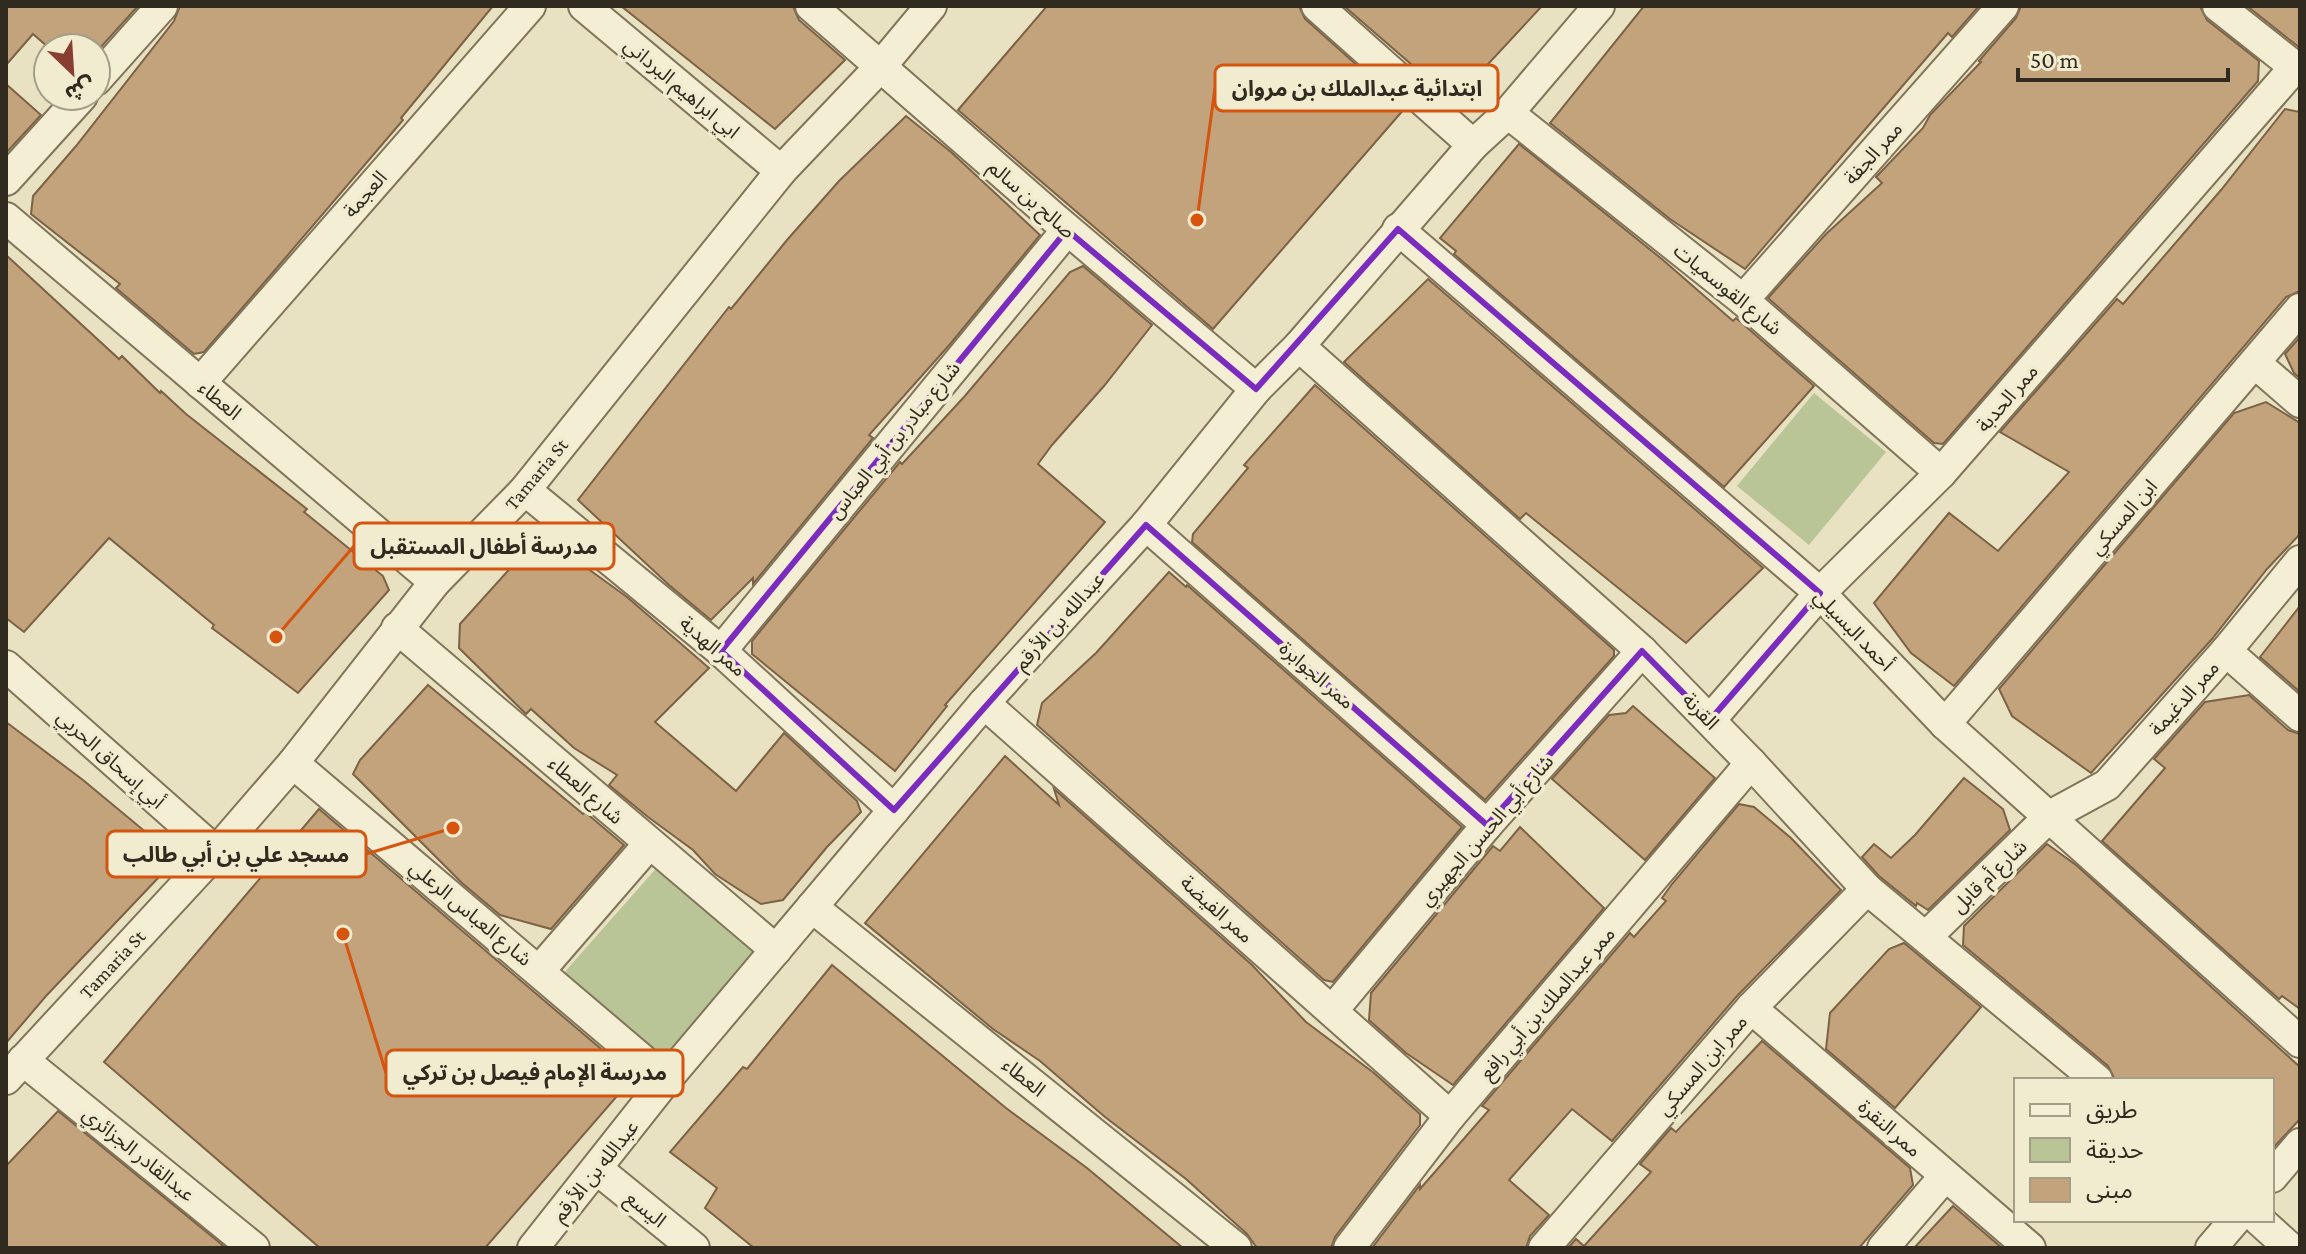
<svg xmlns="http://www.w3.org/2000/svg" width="2306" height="1254" font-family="'Crimson Pro','Noto Sans Arabic',serif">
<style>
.green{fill:#b9c597}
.building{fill:#c2a37c;stroke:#7c6244;stroke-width:2}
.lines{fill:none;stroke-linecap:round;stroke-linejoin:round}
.minor-casing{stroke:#80745b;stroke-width:34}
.minor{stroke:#f4efd4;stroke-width:30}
.marked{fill:none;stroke:#7b2cbf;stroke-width:6;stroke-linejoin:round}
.labels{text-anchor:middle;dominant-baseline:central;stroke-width:7;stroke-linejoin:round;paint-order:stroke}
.street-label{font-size:20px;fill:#312a1e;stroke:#f1ecd0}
.leader{fill:none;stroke:#d6540e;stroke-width:3}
.callout-dot{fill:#d6540e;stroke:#f1ecd0;stroke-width:3}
.callout{fill:#f1ecd0;stroke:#d6540e;stroke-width:3}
.callout-label{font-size:22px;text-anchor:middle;font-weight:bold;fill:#312a1e}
</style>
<rect width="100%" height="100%" fill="#e8e2c2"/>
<g class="green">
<path d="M 1814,393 L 1886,452 L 1809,545 L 1737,486 Z"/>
<path d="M 660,864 L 759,951 L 671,1051 L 649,1051 L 562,975 Z"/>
</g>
<g class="building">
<path d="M 6,6 L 138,6 L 100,48 L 49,48 L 33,34 L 6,65 Z"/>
<path d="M 180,6 L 493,6 L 401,118 L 403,120 L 275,270 L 204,352 L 194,354 L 116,288 L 120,284 L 31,214 L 33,196 L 76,146 L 174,21 Z"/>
<path d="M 621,6 L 793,6 L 799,20 L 845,60 L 775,129 Z"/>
<path d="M 1047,6 L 1299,6 L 1305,19 L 1405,108 L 1213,329 L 958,110 Z"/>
<path d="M 1344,6 L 1542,6 L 1465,89 L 1449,97 Z"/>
<path d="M 1644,6 L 1979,6 L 1952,37 L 1948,33 L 1745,269 L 1670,219 L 1550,123 Z"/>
<path d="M 2021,6 L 2200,6 L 2207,20 L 2259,61 L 2258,81 L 1943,444 L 1934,443 L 1768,298 L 1826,234 L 1882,183 L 1876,177 L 1923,128 L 1930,115 L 1981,62 L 1979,61 L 2016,18 Z"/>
<path d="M 2247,6 L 2300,6 L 2300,48 Z"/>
<path d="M 6,84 L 41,115 L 6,153 Z"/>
<path d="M 2285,109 L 2300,112 L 2300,291 L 2286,297 L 1954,686 L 1911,653 L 1874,603 L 1949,513 L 1998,551 L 2069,472 L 2000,432 L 2117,299 L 2123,304 L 2221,190 Z"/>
<path d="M 906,116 L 951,152 L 1040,235 L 951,343 L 869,435 L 873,438 L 753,584 L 753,578 L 711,620 L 669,585 L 578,500 L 729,307 L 731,309 L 787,240 L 839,181 Z"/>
<path d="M 1519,144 L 1663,260 L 1733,321 L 1736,318 L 1814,386 L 1724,487 L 1454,254 L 1456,251 L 1440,238 Z"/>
<path d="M 6,255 L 119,359 L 122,356 L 160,393 L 161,391 L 186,414 L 307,509 L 304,512 L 383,576 L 389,590 L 298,693 L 212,628 L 214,625 L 109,538 L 24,632 L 6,618 Z"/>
<path d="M 1083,266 L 1152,325 L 1104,386 L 1052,445 L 1038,464 L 1105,522 L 945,705 L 947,706 L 895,771 L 752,654 L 752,641 L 900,462 L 902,464 L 964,397 L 1070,272 Z"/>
<path d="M 1428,279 L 1763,568 L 1686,643 L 1526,513 L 1520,519 L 1344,362 Z"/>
<path d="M 2300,337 L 2300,378 L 2294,373 L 2285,354 Z"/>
<path d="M 1315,385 L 1614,650 L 1614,656 L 1485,800 L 1192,542 L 1193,534 L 1248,468 L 1244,465 Z"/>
<path d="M 2266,402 L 2300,423 L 2300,534 L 2267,569 L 2212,639 L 2091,773 L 2012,716 L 1999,689 L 2234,413 Z"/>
<path d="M 551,542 L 627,597 L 709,668 L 655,722 L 736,791 L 784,733 L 857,801 L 861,812 L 827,847 L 783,900 L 761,904 L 715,874 L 693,850 L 648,817 L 609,785 L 617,775 L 574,748 L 531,709 L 526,714 L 459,648 L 460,624 L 532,544 Z"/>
<path d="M 1169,572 L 1186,587 L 1187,585 L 1462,827 L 1333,982 L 1324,980 L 1037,725 L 1042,703 L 1096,653 Z"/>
<path d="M 2300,606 L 2300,692 L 2260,657 Z"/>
<path d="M 428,685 L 583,814 L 585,812 L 624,845 L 551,929 L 500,915 L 462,883 L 353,774 L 360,760 Z"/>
<path d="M 2249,695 L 2288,730 L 2300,734 L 2300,1009 L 2282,996 L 2279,999 L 2102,841 L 2165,768 L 2154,759 L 2205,702 Z"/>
<path d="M 1633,706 L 1715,778 L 1645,860 L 1552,779 L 1609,715 L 1626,713 Z"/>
<path d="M 6,722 L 83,780 L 177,858 L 46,996 L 6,1043 Z"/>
<path d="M 1005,756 L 1059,805 L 1054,789 L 1252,965 L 1306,1022 L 1374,1073 L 1420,1114 L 1420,1125 L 1335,1237 L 1331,1248 L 1257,1248 L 1247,1234 L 1186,1179 L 1105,1117 L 1040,1061 L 993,1029 L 865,923 Z"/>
<path d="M 1964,778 L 2003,809 L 2010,830 L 1928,910 L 1917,903 L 1916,906 L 1879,876 L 1862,857 L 1874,844 L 1891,858 L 1915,835 Z"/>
<path d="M 1739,804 L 1754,807 L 1791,838 L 1841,890 L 1737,996 L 1612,1141 L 1572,1109 L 1509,1180 L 1549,1215 L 1530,1236 L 1526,1248 L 1372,1248 L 1420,1185 L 1420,1189 L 1489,1110 L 1482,1106 L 1630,933 L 1634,937 L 1666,901 L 1662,898 L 1672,884 Z"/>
<path d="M 319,809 L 627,1071 L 618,1095 L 485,1248 L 320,1248 L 104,1062 Z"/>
<path d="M 1520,827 L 1604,908 L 1453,1085 L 1406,1053 L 1369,1020 L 1371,993 L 1493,846 L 1500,851 Z"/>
<path d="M 2047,844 L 2076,865 L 2300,1067 L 2300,1119 L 2272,1149 L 2272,1080 L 2115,1080 L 2108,1066 L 1963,945 L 1964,926 Z"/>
<path d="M 1904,943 L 1981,1007 L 1895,1108 L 1826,1049 L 1830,1013 L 1889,949 Z"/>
<path d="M 832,965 L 1006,1108 L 1087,1168 L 1183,1248 L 754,1248 L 705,1208 L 717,1188 L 670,1152 L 743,1067 L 747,1069 Z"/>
<path d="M 1762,1041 L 1910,1168 L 1913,1185 L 1859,1248 L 1568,1248 L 1576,1239 L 1584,1246 L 1651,1172 L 1640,1164 L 1671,1128 L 1676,1132 Z"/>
<path d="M 58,1111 L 220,1243 L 225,1248 L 6,1248 L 6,1166 Z"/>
<path d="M 1953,1206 L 2002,1248 L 1914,1248 Z"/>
</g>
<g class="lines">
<g class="minor-casing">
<g id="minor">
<path d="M 584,6 L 781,171"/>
<path d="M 811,6 L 1054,218 L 1256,389"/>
<path d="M 1317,6 L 1473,145"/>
<path d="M 2218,6 L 2300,71"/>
<path d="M 96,80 L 162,6"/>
<path d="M 1508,113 L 1743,300 L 1941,473"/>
<path d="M 6,180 L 82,96"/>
<path d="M 6,218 L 435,582"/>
<path d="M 1398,229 L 1820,593 L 1945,724 L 2300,1042"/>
<path d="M 1743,300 L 2003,6"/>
<path d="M 1299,346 L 1642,651 L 1751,763 L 1867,889 L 2097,1080"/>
<path d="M 2255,363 L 2300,402"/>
<path d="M 200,383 L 530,6"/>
<path d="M 525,490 L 721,651 L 894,810"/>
<path d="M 1146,525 L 1487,825"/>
<path d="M 397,628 L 776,950"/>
<path d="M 721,651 L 1067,230"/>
<path d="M 2226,651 L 2300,716"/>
<path d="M 6,666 L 216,852"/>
<path d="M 984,703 L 1450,1116"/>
<path d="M 1710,720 L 1820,593 L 1941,473 L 2295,67"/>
<path d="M 1945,724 L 2300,309"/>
<path d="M 293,763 L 666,1080"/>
<path d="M 812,907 L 1236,1248"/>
<path d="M 1927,936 L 2050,816 L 2107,785 L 2226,651 L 2300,561"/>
<path d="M 539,971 L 649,844"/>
<path d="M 1751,1008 L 2030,1248"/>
<path d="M 1332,1011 L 1487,825 L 1642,651"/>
<path d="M 23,1060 L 254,1248"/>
<path d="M 6,1079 L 216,852 L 293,763 L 435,582 L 525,490 L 781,171 L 881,66 L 931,6"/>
<path d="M 597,1169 L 694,1248"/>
<path d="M 2272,1177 L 2300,1144"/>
<path d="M 2259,1220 L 2290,1248"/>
<path d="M 533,1248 L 666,1080 L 984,703 L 1146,525 L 1256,389 L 1299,346 L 1473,145 L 1508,113 L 1599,6"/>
<path d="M 1349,1248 L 1450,1116 L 1751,763"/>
<path d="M 1544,1248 L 1751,1008 L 1867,889"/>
<path d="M 1883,1248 L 1945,1176"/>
<path d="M 2211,1248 L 2235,1220"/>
</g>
</g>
<use href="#minor" class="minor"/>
</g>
<path class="marked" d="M 1398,229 L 1820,593 L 1710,720 L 1642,651 L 1487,825 L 1146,525 L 894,810 L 721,651 L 1067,230 L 1256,389 Z"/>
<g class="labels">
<g class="street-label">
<text transform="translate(682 88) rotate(40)">ابي ابراهيم البرداني</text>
<text transform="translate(1873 153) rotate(-48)">ممر الجفة</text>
<text transform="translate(365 194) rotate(-49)">العجمة</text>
<text transform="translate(1032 199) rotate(41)">صالح بن سالم</text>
<text transform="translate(1728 289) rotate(39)">شارع القوسميات</text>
<text transform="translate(2007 398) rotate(-49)">ممر الحدبة</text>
<text transform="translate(220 400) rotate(40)">العطاء</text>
<text transform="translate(894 440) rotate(-51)">شارع مبادر بن أبي العباس</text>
<text transform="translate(536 474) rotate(-50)">Tamaria St</text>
<text transform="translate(2123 517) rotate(-49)">ابن المسكي</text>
<text transform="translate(1059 621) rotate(-48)">عبدالله بن الأرقم</text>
<text transform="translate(1854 630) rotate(46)">أحمد البسيلي</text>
<text transform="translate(713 646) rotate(41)">ممر الهدية</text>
<text transform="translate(1317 675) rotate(41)">ممر الجوابرة</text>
<text transform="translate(2184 698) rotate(-48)">ممر الدغيمة</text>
<text transform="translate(1701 711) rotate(46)">القرنة</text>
<text transform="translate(111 759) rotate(42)">أبي إسحاق الحربي</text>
<text transform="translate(586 790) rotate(41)">شارع العطاء</text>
<text transform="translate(1486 830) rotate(-49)">شارع أبي الحسن الجهيري</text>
<text transform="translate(1989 876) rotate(-44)">شارع أم قابل</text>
<text transform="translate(1217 909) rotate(42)">ممر الفيضة</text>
<text transform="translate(471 913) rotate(40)">شارع العباس الرعلي</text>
<text transform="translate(112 964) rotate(-47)">Tamaria St</text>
<text transform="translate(1547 1003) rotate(-49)">ممر عبدالملك بن أبي رافع</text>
<text transform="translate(1702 1065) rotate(-49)">ممر ابن المسكي</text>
<text transform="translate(1024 1077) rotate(39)">العطاء</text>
<text transform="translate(1890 1128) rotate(41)">ممر النقرة</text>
<text transform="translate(139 1154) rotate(39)">عبدالقادر الجزائري</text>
<text transform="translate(595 1171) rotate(-51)">عبدالله بن الأرقم</text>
<text transform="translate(646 1209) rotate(39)">اليسع</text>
</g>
</g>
<path class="leader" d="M1197 220L1215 88M276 637L354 546M453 828L366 854M343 934L386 1073"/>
<g class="callout-dot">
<circle cx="1197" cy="220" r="8"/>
<circle cx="276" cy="637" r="8"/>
<circle cx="453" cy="828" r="8"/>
<circle cx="343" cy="934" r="8"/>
</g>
<g class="callout">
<rect x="1215" y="65" width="283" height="46" rx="8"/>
<rect x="354" y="523" width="260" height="46" rx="8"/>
<rect x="107" y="831" width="259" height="46" rx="8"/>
<rect x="386" y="1050" width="297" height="46" rx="8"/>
</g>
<g class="callout-label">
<text x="1357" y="96">ابتدائية عبدالملك بن مروان</text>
<text x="484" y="554">مدرسة أطفال المستقبل</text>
<text x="236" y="862">مسجد علي بن أبي طالب</text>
<text x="535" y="1080">مدرسة الإمام فيصل بن تركي</text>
</g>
<rect width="2306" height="1254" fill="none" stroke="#312a1e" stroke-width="16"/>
<rect x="2014" y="1078" width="260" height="144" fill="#f1ecd0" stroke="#a49e89" stroke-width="2"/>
<rect x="2030" y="1104" width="40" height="12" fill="#f4efd4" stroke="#a49e89" stroke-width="2"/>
<text x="2086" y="1118" font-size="24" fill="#312a1e">طريق</text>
<rect x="2030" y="1138" width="40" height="24" fill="#b9c597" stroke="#a49e89" stroke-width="2"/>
<text x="2086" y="1158" font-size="24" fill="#312a1e">حديقة</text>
<rect x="2030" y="1178" width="40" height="24" fill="#c2a37c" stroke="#a49e89" stroke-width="2"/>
<text x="2086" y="1198" font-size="24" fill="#312a1e">مبنى</text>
<g transform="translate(72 72) rotate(155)"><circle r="38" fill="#f1ecd0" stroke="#a49e89" stroke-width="2"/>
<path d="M0-6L14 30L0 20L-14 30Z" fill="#883e32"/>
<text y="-12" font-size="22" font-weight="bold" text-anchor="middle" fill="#312a1e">ش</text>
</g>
<path d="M2018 68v12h210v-12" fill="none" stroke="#312a1e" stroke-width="4"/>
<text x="2030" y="68" font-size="24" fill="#312a1e" stroke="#f1ecd0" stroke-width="6" paint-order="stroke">50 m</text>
</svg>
